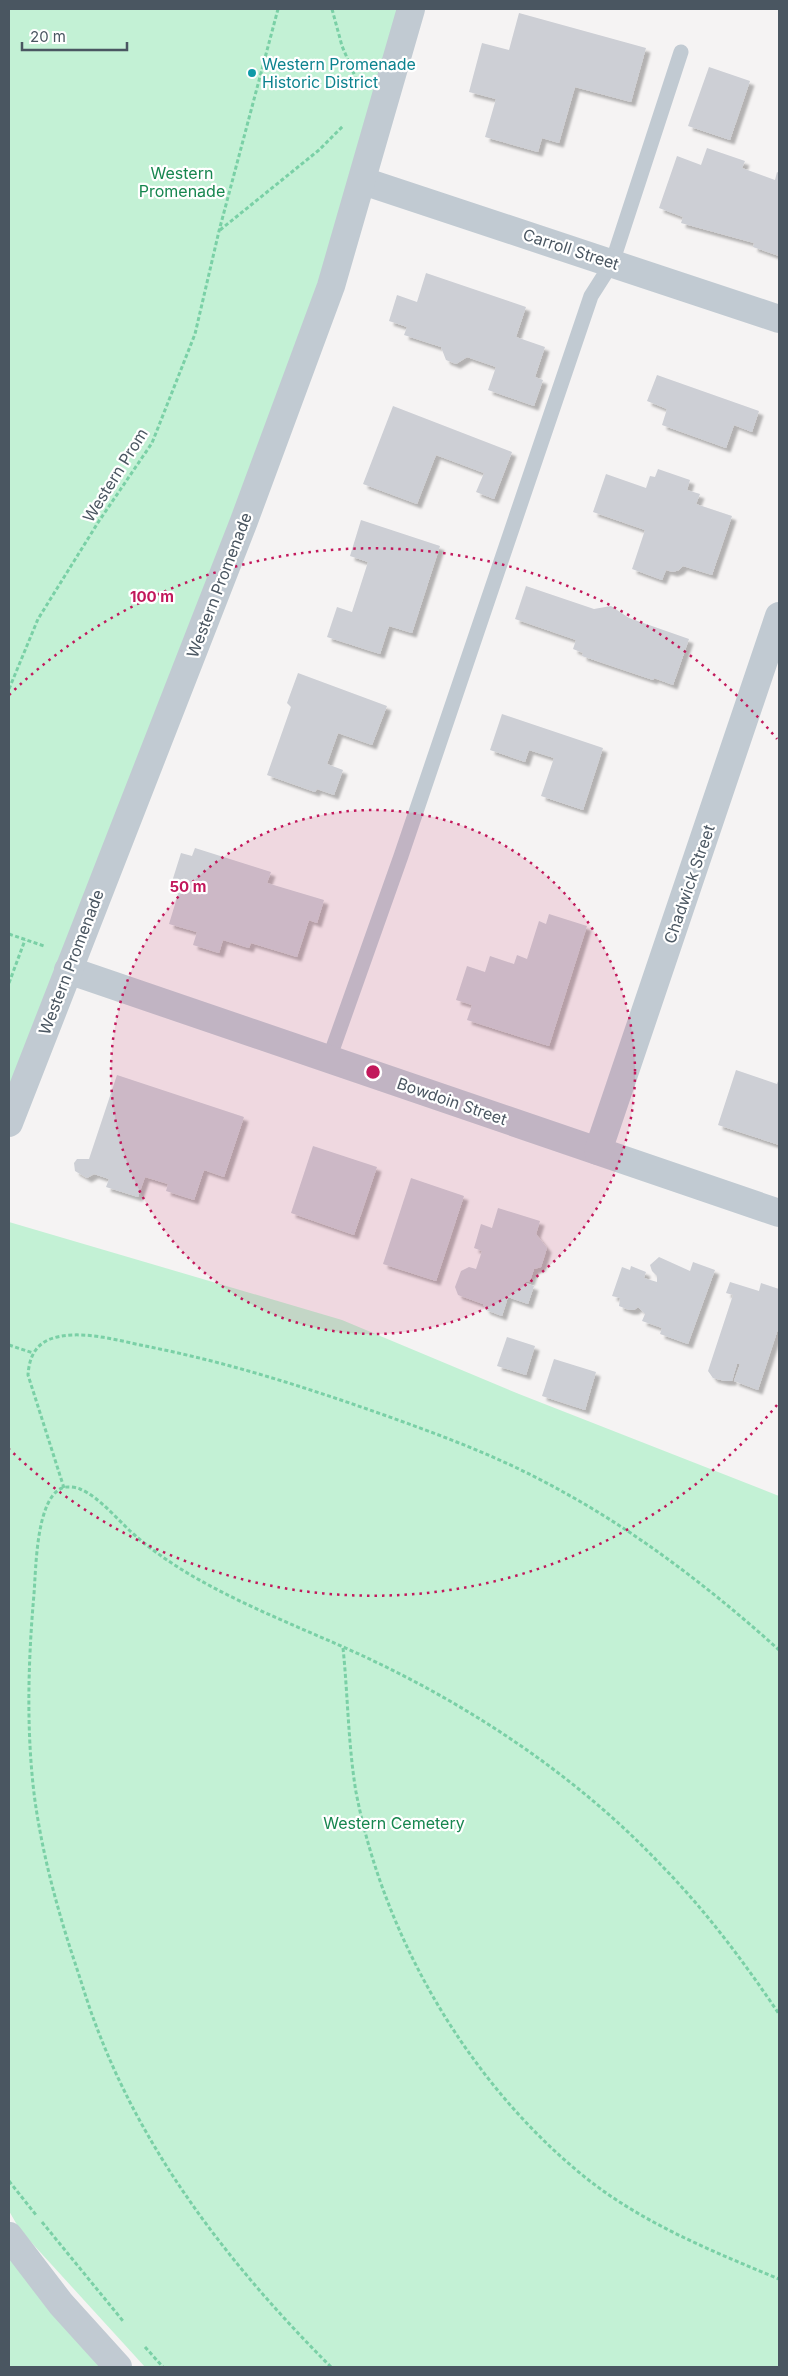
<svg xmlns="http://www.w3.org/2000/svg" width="788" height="2376" font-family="Inter,sans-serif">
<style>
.green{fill:#c3f1d5}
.building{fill:#cdcfd5;filter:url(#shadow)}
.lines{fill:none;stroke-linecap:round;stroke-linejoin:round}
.path{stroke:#7ad0a6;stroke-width:3;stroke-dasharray:4 2.5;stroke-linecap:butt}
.lane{stroke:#c1cad2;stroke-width:15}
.street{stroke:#c1cad2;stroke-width:28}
.ring{fill:none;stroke:#c2185b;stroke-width:2.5;stroke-dasharray:2.5 5}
.culture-dot{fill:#0f9aa8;stroke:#fff;stroke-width:2}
.labels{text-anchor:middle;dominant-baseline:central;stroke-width:4.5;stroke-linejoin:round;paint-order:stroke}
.culture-label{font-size:16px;fill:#0d838f;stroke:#fff;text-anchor:start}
.park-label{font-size:16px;fill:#17864f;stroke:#fff}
.street-label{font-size:16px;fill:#4a5661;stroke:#fff}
.centre{fill:#c2185b;stroke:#fff;stroke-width:2.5}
.ring-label{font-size:15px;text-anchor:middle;font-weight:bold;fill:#c2185b;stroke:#fff;stroke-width:4.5;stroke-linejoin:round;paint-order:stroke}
</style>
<defs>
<filter id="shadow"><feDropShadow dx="4.5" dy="4.5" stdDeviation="1" flood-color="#0004"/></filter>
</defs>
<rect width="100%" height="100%" fill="#f5f3f3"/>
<g class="green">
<path d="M 9,9 L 411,9 L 363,181 L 9,1123 Z"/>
<path d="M 9,1222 L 342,1320 L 519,1394 L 779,1496 L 779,2367 L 145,2367 L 20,2230 L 9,2211 Z"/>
<path d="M 9,2236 L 118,2367 L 9,2367 Z"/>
</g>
<g class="building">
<path d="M 519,13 L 646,48 L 631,102 L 575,87 L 559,143 L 542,138 L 538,152 L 485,137 L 496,99 L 469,92 L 482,43 L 509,50 Z"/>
<path d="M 709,67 L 750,81 L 730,140 L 688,126 Z"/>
<path d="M 707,148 L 745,161 L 742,168 L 775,180 L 777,172 L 779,173 L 779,256 L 753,247 L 754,243 L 681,223 L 683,217 L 659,208 L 677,156 L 701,165 Z"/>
<path d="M 426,273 L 526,307 L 516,337 L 545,347 L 535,377 L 543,380 L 534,406 L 488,390 L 496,367 L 467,357 L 456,364 L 446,360 L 441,347 L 404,335 L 407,327 L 389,321 L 397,295 L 417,302 Z"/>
<path d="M 657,375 L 759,411 L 752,432 L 734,425 L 726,448 L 662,425 L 667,409 L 647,401 Z"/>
<path d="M 393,406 L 512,452 L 494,499 L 476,492 L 484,473 L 436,455 L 417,504 L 363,484 Z"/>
<path d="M 658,469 L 690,480 L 687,490 L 700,494 L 696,504 L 732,516 L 712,575 L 683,566 L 679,570 L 673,572 L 666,570 L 662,580 L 632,569 L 645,530 L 593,512 L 606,474 L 646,488 L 650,476 L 655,477 Z"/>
<path d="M 361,520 L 440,546 L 412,633 L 389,626 L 380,654 L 327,637 L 337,607 L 352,612 L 368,562 L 350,556 Z"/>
<path d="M 526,586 L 594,609 L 611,606 L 629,618 L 689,639 L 673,685 L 654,678 L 653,680 L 582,656 L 583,653 L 573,649 L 576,640 L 515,619 Z"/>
<path d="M 298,673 L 387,706 L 372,745 L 338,733 L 327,764 L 343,770 L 334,795 L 317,789 L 315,792 L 267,775 L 291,707 L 287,703 Z"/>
<path d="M 502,714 L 603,748 L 583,810 L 541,796 L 554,758 L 529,750 L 525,762 L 490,750 Z"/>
<path d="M 195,848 L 271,872 L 267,883 L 324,900 L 317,923 L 309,920 L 297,957 L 251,943 L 249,948 L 223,940 L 219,953 L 193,945 L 197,932 L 169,924 L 179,891 L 170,888 L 181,853 L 192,856 Z"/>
<path d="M 549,914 L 587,926 L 549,1046 L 467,1020 L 472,1005 L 456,1000 L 467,966 L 485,972 L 490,956 L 514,964 L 517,955 L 527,959 L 539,921 L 546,924 Z"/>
<path d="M 736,1070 L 777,1084 L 779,1078 L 779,1145 L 718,1125 Z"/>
<path d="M 117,1075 L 244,1117 L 224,1177 L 204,1170 L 194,1200 L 166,1191 L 168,1184 L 145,1177 L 138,1197 L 106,1187 L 109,1179 L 94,1174 L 87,1178 L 75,1171 L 74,1163 L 77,1159 L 89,1159 Z"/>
<path d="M 313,1146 L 377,1167 L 354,1235 L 291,1213 Z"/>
<path d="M 411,1178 L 464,1196 L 436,1281 L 383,1264 Z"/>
<path d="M 498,1208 L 540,1221 L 536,1234 L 547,1248 L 541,1267 L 534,1269 L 530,1281 L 523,1282 L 534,1286 L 528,1304 L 508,1297 L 502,1316 L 486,1310 L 483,1304 L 458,1295 L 455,1287 L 461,1271 L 469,1267 L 476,1269 L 482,1251 L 474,1248 L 481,1224 L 492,1228 Z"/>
<path d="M 659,1257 L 690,1271 L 693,1262 L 715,1270 L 688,1344 L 660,1334 L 662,1328 L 642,1321 L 645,1314 L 638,1307 L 634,1310 L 629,1310 L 619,1306 L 620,1298 L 612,1296 L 622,1267 L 630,1270 L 631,1266 L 646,1272 L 644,1278 L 657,1282 L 657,1276 L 652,1271 L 650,1265 Z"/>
<path d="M 730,1282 L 759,1291 L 761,1283 L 779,1289 L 779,1326 L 758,1390 L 734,1381 L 740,1364 L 737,1364 L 732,1381 L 725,1381 L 713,1378 L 708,1371 L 733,1295 L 726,1293 Z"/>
<path d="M 507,1337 L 535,1346 L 526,1375 L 497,1366 Z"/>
<path d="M 554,1359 L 596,1372 L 585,1410 L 542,1396 Z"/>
</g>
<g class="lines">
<g class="path">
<path d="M 332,9 L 342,46 L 357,81"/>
<path d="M 220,230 L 319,150 L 343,126"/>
<path d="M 9,689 L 38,619 L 99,521 L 152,443 L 195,334 L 219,231 L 278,9"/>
<path d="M 9,934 L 44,946"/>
<path d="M 9,983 L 25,940"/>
<path d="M 9,1345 L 33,1353"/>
<path d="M 64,1488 L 28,1375 C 29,1361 33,1347 48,1340 C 76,1328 116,1340 145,1346 C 227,1362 305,1387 384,1415 C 446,1437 507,1460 565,1493 C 640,1534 716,1593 779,1650"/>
<path d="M 343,1648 C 348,1696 348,1744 356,1792 C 384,1938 469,2084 586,2178 C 644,2224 712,2251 779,2279"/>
<path d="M 9,2181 L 36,2215"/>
<path d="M 42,2222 L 123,2321"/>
<path d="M 145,2347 L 163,2367"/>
<path d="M 331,2367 C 234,2270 146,2158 97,2028 C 89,2008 83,1987 76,1966 C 58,1912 43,1857 35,1801 C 26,1733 28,1662 34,1594 C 36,1569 36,1499 62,1488 C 67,1486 75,1487 80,1489 C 100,1497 121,1524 138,1538 C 152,1550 168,1561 184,1571 C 247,1609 314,1632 380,1664 C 483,1714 583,1782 662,1866 C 706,1911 744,1962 779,2014"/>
</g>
<path class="lane" d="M 329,1059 L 401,856 L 591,296 L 612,263 L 681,52"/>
<g class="street">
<path d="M 363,181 L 779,319"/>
<path d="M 68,970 L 779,1213"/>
<path d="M 9,1123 L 244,521 L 331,286 L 411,9"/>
<path d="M 598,1151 L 779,616"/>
<path d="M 9,2236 L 61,2304 L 118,2367"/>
</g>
</g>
<circle cx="373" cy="1072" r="262" fill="#c2185b" fill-opacity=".12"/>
<g class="ring">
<circle cx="373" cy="1072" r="262"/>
<path d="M777 1405A524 524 0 0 1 9 1449M9 695A524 524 0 0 1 777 739"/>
</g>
<circle class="culture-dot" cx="252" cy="73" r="5"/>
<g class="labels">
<g class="culture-label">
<text x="262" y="64">Western Promenade<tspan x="262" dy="18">Historic District</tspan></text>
</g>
<g class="park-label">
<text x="182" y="173">Western<tspan x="182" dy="18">Promenade</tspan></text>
<text x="394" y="1823">Western Cemetery</text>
</g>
<g class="street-label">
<text transform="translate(571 249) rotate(18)">Carroll Street</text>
<text transform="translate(115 475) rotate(-58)">Western Prom</text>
<text transform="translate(219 585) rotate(-69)">Western Promenade</text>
<text transform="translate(689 884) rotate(-71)">Chadwick Street</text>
<text transform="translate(71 962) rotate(-69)">Western Promenade</text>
<text transform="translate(452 1101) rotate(19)">Bowdoin Street</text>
</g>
</g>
<circle cx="373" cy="1072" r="8" class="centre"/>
<g class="ring-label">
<text x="152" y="602">100 m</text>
<text x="188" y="892">50 m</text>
</g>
<rect width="788" height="2376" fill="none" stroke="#4a5661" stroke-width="20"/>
<path d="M22 42v8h105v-8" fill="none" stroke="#4a5661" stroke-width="2.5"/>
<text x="30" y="42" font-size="15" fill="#4a5661" stroke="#ffffff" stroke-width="4" paint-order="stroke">20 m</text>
</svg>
